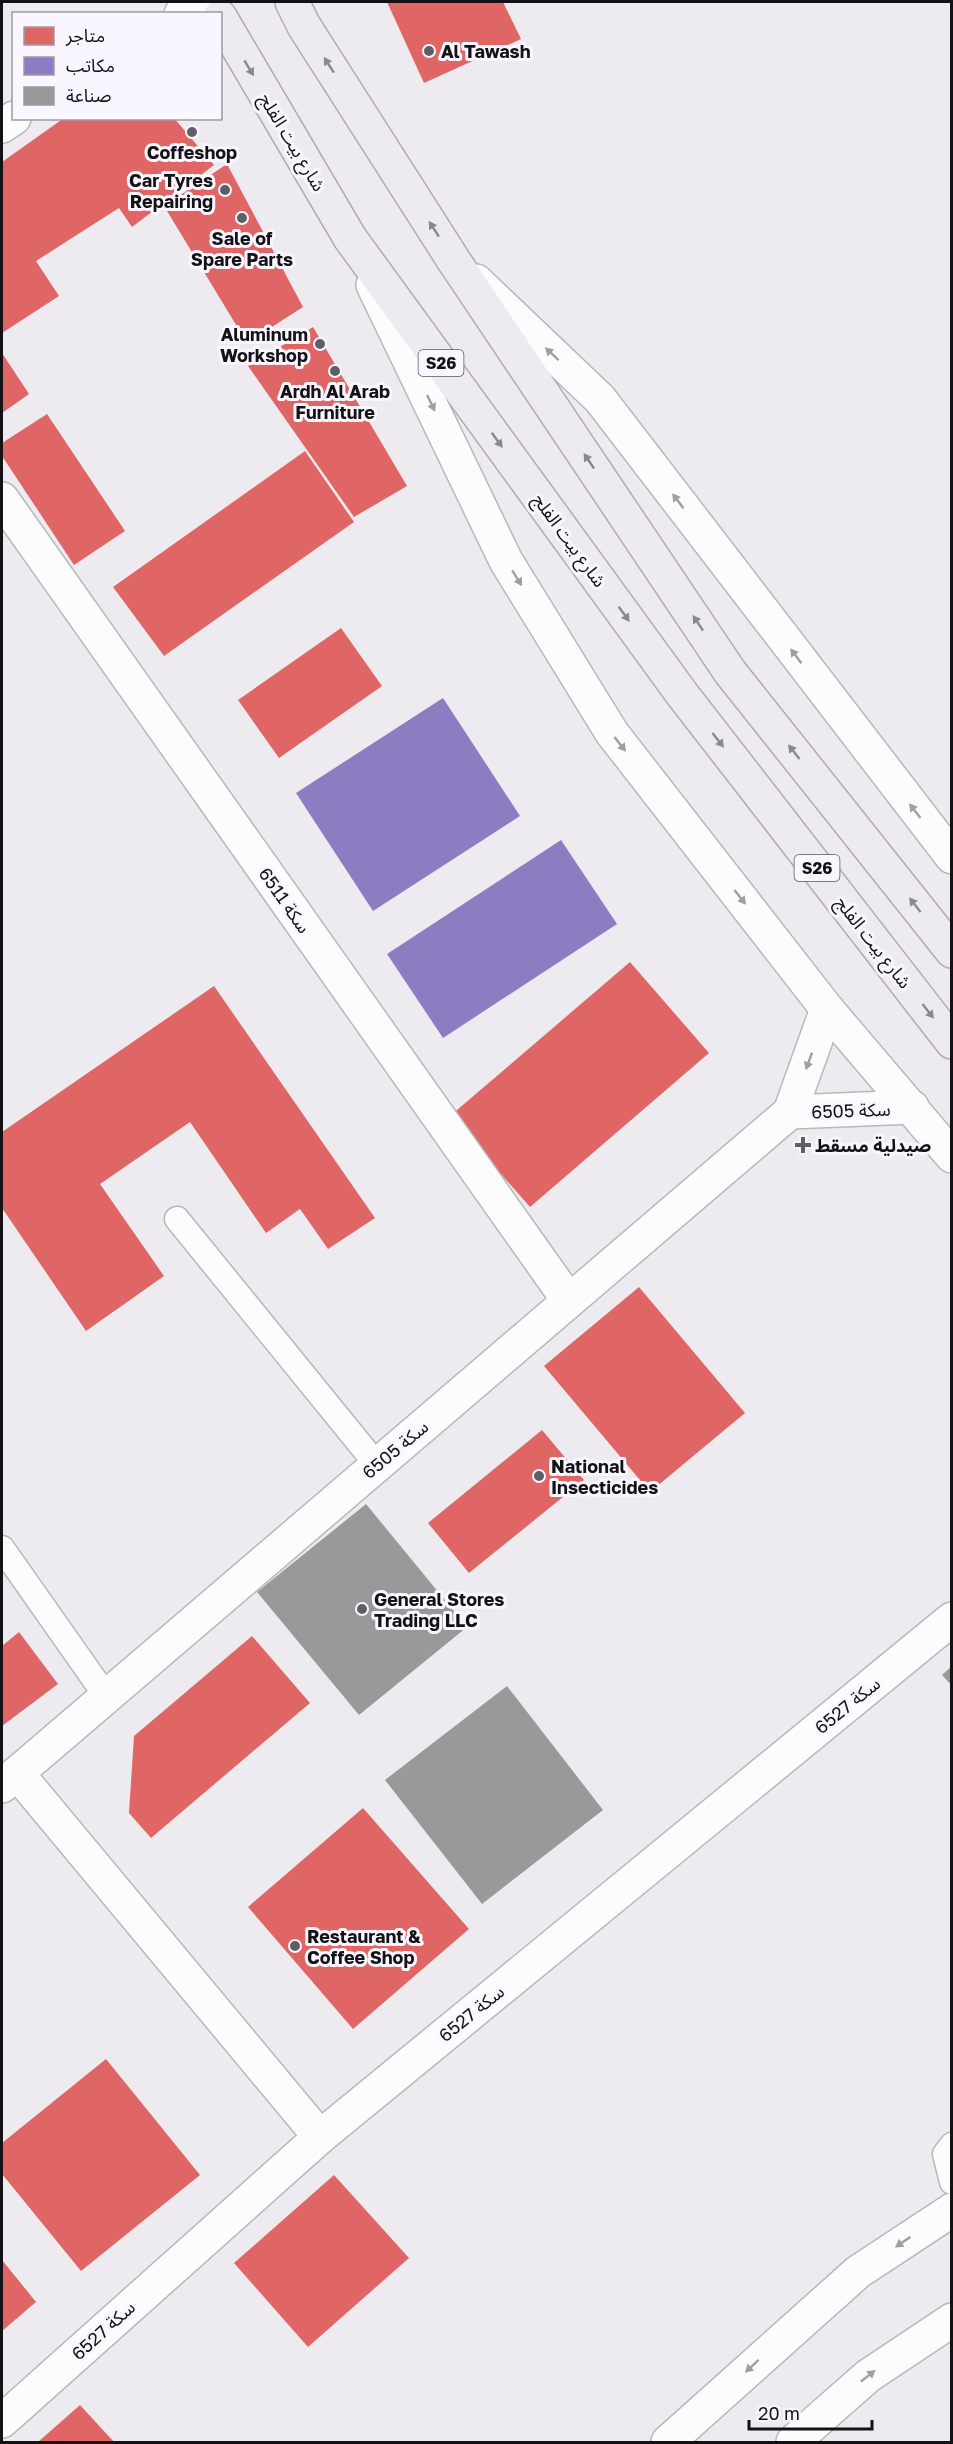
<svg xmlns="http://www.w3.org/2000/svg" width="953" height="2444" font-family="'Golos Text','Noto Sans Arabic',sans-serif">
<style>
.shops{fill:#e06666}
.offices{fill:#8e7cc3}
.industry{fill:#999}
.lines{fill:none;stroke-linecap:round;stroke-linejoin:round}
.service-casing{stroke:#b9b7bb;stroke-width:27}
.minor-casing{stroke:#b9b7bb;stroke-width:36}
.tertiary-casing{stroke:#b9b7bb;stroke-width:36}
.primary-casing{stroke:#b0aab6;stroke-width:36}
.service{stroke:#fcfcfd;stroke-width:24}
.minor{stroke:#fcfcfd;stroke-width:33}
.tertiary{stroke:#fcfcfd;stroke-width:33}
.primary{stroke:#eeeaf1;stroke-width:33}
.oneway{fill:#8b898e}
.oneway2{fill:#9f9ea0}
.poi-dot{fill:#5f5e62;stroke:#faf6ff;stroke-width:2}
.labels{text-anchor:middle;dominant-baseline:central;stroke-width:6;stroke-linejoin:round;paint-order:stroke}
.shield{fill:#faf6ff;stroke:#58565b;stroke-width:1.5}
.shield-label{font-size:16px;font-weight:bold;fill:#131215}
.poi-label{font-size:18px;font-weight:bold;fill:#131215;stroke:#faf6ff;text-anchor:start}
.street-label{font-size:18px;fill:#131215;stroke:#faf6ff}
</style>
<rect width="100%" height="100%" fill="#edebf0"/>
<g class="shops">
<path d="M 387,2 L 503,2 L 521,39 L 424,83 Z"/>
<path d="M 64,118 L 174,118 L 214,165 L 132,227 L 119,208 L 36,261 L 59,296 L 2,333 L 2,162 Z"/>
<path d="M 227,164 L 303,307 L 247,343 L 164,206 Z"/>
<path d="M 313,327 L 407,486 L 354,517 L 248,366 Z"/>
<path d="M 2,353 L 29,394 L 2,413 Z"/>
<path d="M 47,414 L 125,531 L 74,565 L 2,456 L 2,443 Z"/>
<path d="M 305,451 L 354,522 L 164,656 L 113,587 Z"/>
<path d="M 341,628 L 382,686 L 279,758 L 238,700 Z"/>
<path d="M 630,962 L 709,1053 L 530,1207 L 450,1116 Z"/>
<path d="M 214,986 L 375,1218 L 328,1249 L 300,1209 L 266,1233 L 190,1122 L 100,1184 L 164,1276 L 86,1331 L 2,1208 L 2,1132 Z"/>
<path d="M 639,1287 L 745,1413 L 650,1492 L 544,1366 Z"/>
<path d="M 542,1430 L 584,1480 L 469,1573 L 428,1523 Z"/>
<path d="M 19,1632 L 58,1684 L 2,1726 L 2,1646 Z"/>
<path d="M 252,1636 L 310,1703 L 151,1838 L 129,1813 L 134,1736 Z"/>
<path d="M 363,1808 L 469,1929 L 353,2029 L 248,1907 Z"/>
<path d="M 106,2059 L 200,2175 L 81,2271 L 2,2174 L 2,2143 Z"/>
<path d="M 334,2175 L 409,2258 L 308,2347 L 234,2263 Z"/>
<path d="M 2,2260 L 36,2302 L 2,2331 Z"/>
<path d="M 80,2405 L 114,2442 L 38,2442 Z"/>
</g>
<g class="offices">
<path d="M 443,698 L 520,816 L 373,911 L 296,793 Z"/>
<path d="M 561,840 L 617,924 L 443,1038 L 387,954 Z"/>
</g>
<g class="industry">
<path d="M 366,1504 L 467,1627 L 359,1715 L 257,1592 Z"/>
<path d="M 952,1666 L 952,1686 L 942,1675 Z"/>
<path d="M 507,1686 L 603,1810 L 482,1904 L 385,1780 Z"/>
</g>
<g class="lines">
<g class="service-casing">
<g id="service">
<path d="M 177,1219 L 377,1465"/>
<path d="M 2,1548 L 106,1696"/>
<path d="M 952,2145 L 945,2154 L 952,2182"/>
</g>
</g>
<g class="minor-casing">
<g id="minor">
<path d="M 181,14 L 201,2"/>
<path d="M 2,126 L 14,118"/>
<path d="M 2,499 L 569,1301"/>
<path d="M 790,1112 L 912,1107"/>
<path d="M 17,1773 L 320,2137"/>
<path d="M 2,1786 L 790,1112 L 827,1009"/>
<path d="M 2,2421 L 320,2137 L 952,1619"/>
</g>
</g>
<g class="tertiary-casing">
<g id="tertiary">
<path d="M 476,281 L 600,399 L 952,857"/>
<path d="M 373,285 L 506,561 L 612,733 L 827,1009 L 952,1156"/>
<path d="M 668,2442 L 858,2272 L 952,2210"/>
<path d="M 793,2442 L 868,2376 L 952,2320"/>
</g>
</g>
<g class="primary-casing">
<g id="primary">
<path d="M 292,2 L 304,26 L 454,261 L 730,672 L 952,951"/>
<path d="M 220,17 L 350,238 L 682,694 L 952,1042"/>
</g>
</g>
<use href="#service" class="service"/>
<use href="#minor" class="minor"/>
<use href="#tertiary" class="tertiary"/>
<use href="#primary" class="primary"/>
</g>
<defs><path id="oneway-solid" d="M-6-.8H1V-3.2L6.5 0L1 3.2V.8H-6Z" transform="scale(1.5)"/></defs>
<g class="oneway">
<use href="#oneway-solid" transform="translate(329 65) rotate(-123)"/>
<use href="#oneway-solid" transform="translate(249 68) rotate(59)"/>
<use href="#oneway-solid" transform="translate(434 229) rotate(-123)"/>
<use href="#oneway-solid" transform="translate(497 440) rotate(54)"/>
<use href="#oneway-solid" transform="translate(589 461) rotate(-124)"/>
<use href="#oneway-solid" transform="translate(624 614) rotate(54)"/>
<use href="#oneway-solid" transform="translate(698 623) rotate(-124)"/>
<use href="#oneway-solid" transform="translate(718 740) rotate(52)"/>
<use href="#oneway-solid" transform="translate(794 752) rotate(-128)"/>
<use href="#oneway-solid" transform="translate(915 905) rotate(-128)"/>
<use href="#oneway-solid" transform="translate(928 1011) rotate(52)"/>
</g>
<g class="oneway2">
<use href="#oneway-solid" transform="translate(552 354) rotate(-137)"/>
<use href="#oneway-solid" transform="translate(431 403) rotate(64)"/>
<use href="#oneway-solid" transform="translate(678 501) rotate(-127)"/>
<use href="#oneway-solid" transform="translate(517 578) rotate(58)"/>
<use href="#oneway-solid" transform="translate(796 656) rotate(-127)"/>
<use href="#oneway-solid" transform="translate(620 744) rotate(52)"/>
<use href="#oneway-solid" transform="translate(915 811) rotate(-128)"/>
<use href="#oneway-solid" transform="translate(740 897) rotate(52)"/>
<use href="#oneway-solid" transform="translate(809 1061) rotate(110)"/>
<use href="#oneway-solid" transform="translate(903 2242) rotate(146)"/>
<use href="#oneway-solid" transform="translate(752 2366) rotate(137)"/>
<use href="#oneway-solid" transform="translate(868 2376) rotate(-38)"/>
</g>
<g class="poi-dot">
<circle cx="429" cy="51" r="6"/>
<circle cx="192" cy="132" r="6"/>
<circle cx="225" cy="190" r="6"/>
<circle cx="242" cy="218" r="6"/>
<circle cx="320" cy="344" r="6"/>
<circle cx="335" cy="371" r="6"/>
<path d="M800 1136h6v6h6v6h-6v6h-6v-6h-6v-6h6z"/>
<circle cx="539" cy="1476" r="6"/>
<circle cx="362" cy="1609" r="6"/>
<circle cx="295" cy="1946" r="6"/>
</g>
<g class="labels">
<g class="shield">
<rect x="418.5" y="350" width="45" height="26" rx="4.5"/>
<rect x="794.5" y="855" width="45" height="26" rx="4.5"/>
</g>
<g class="shield-label">
<text x="441" y="363">S26</text>
<text x="817" y="868">S26</text>
</g>
<g class="poi-label">
<text x="441" y="51">Al Tawash</text>
<text x="192" y="152" text-anchor="middle">Coffeshop</text>
<text x="213" y="180" text-anchor="end">Car Tyres<tspan x="213" dy="21">Repairing</tspan></text>
<text x="242" y="238" text-anchor="middle">Sale of<tspan x="242" dy="21">Spare Parts</tspan></text>
<text x="308" y="334" text-anchor="end">Aluminum<tspan x="308" dy="21">Workshop</tspan></text>
<text x="335" y="391" text-anchor="middle">Ardh Al Arab<tspan x="335" dy="21">Furniture</tspan></text>
<text x="815" y="1145">صيدلية مسقط</text>
<text x="551" y="1466">National<tspan x="551" dy="21">Insecticides</tspan></text>
<text x="374" y="1599">General Stores<tspan x="374" dy="21">Trading LLC</tspan></text>
<text x="307" y="1936">Restaurant &amp;<tspan x="307" dy="21">Coffee Shop</tspan></text>
</g>
<g class="street-label">
<text transform="translate(293 142) rotate(59)">شارع بيت الفلج</text>
<text transform="translate(570 540) rotate(54)">شارع بيت الفلج</text>
<text transform="translate(285 900) rotate(55)">سكة 6511</text>
<text transform="translate(874 942) rotate(52)">شارع بيت الفلج</text>
<text transform="translate(851 1110) rotate(-2)">سكة 6505</text>
<text transform="translate(395 1449) rotate(-40)">سكة 6505</text>
<text transform="translate(847 1705) rotate(-39)">سكة 6527</text>
<text transform="translate(471 2013) rotate(-39)">سكة 6527</text>
<text transform="translate(103 2330) rotate(-42)">سكة 6527</text>
</g>
</g>
<rect width="953" height="2444" fill="none" stroke="#131215" stroke-width="6"/>
<rect x="12" y="12" width="210" height="108" fill="#faf6ff" stroke="#9e9ba1" stroke-width="1.5"/>
<rect x="24" y="27" width="30" height="18" fill="#e06666" stroke="#9e9ba1" stroke-width="1.5"/>
<text x="66" y="42" font-size="18" fill="#131215">متاجر</text>
<rect x="24" y="57" width="30" height="18" fill="#8e7cc3" stroke="#9e9ba1" stroke-width="1.5"/>
<text x="66" y="72" font-size="18" fill="#131215">مكاتب</text>
<rect x="24" y="87" width="30" height="18" fill="#999999" stroke="#9e9ba1" stroke-width="1.5"/>
<text x="66" y="102" font-size="18" fill="#131215">صناعة</text>
<path d="M749 2420v9h123v-9" fill="none" stroke="#131215" stroke-width="3"/>
<text x="758" y="2420" font-size="18" fill="#131215" stroke="#faf6ff" stroke-width="4.5" paint-order="stroke">20 m</text>
</svg>
